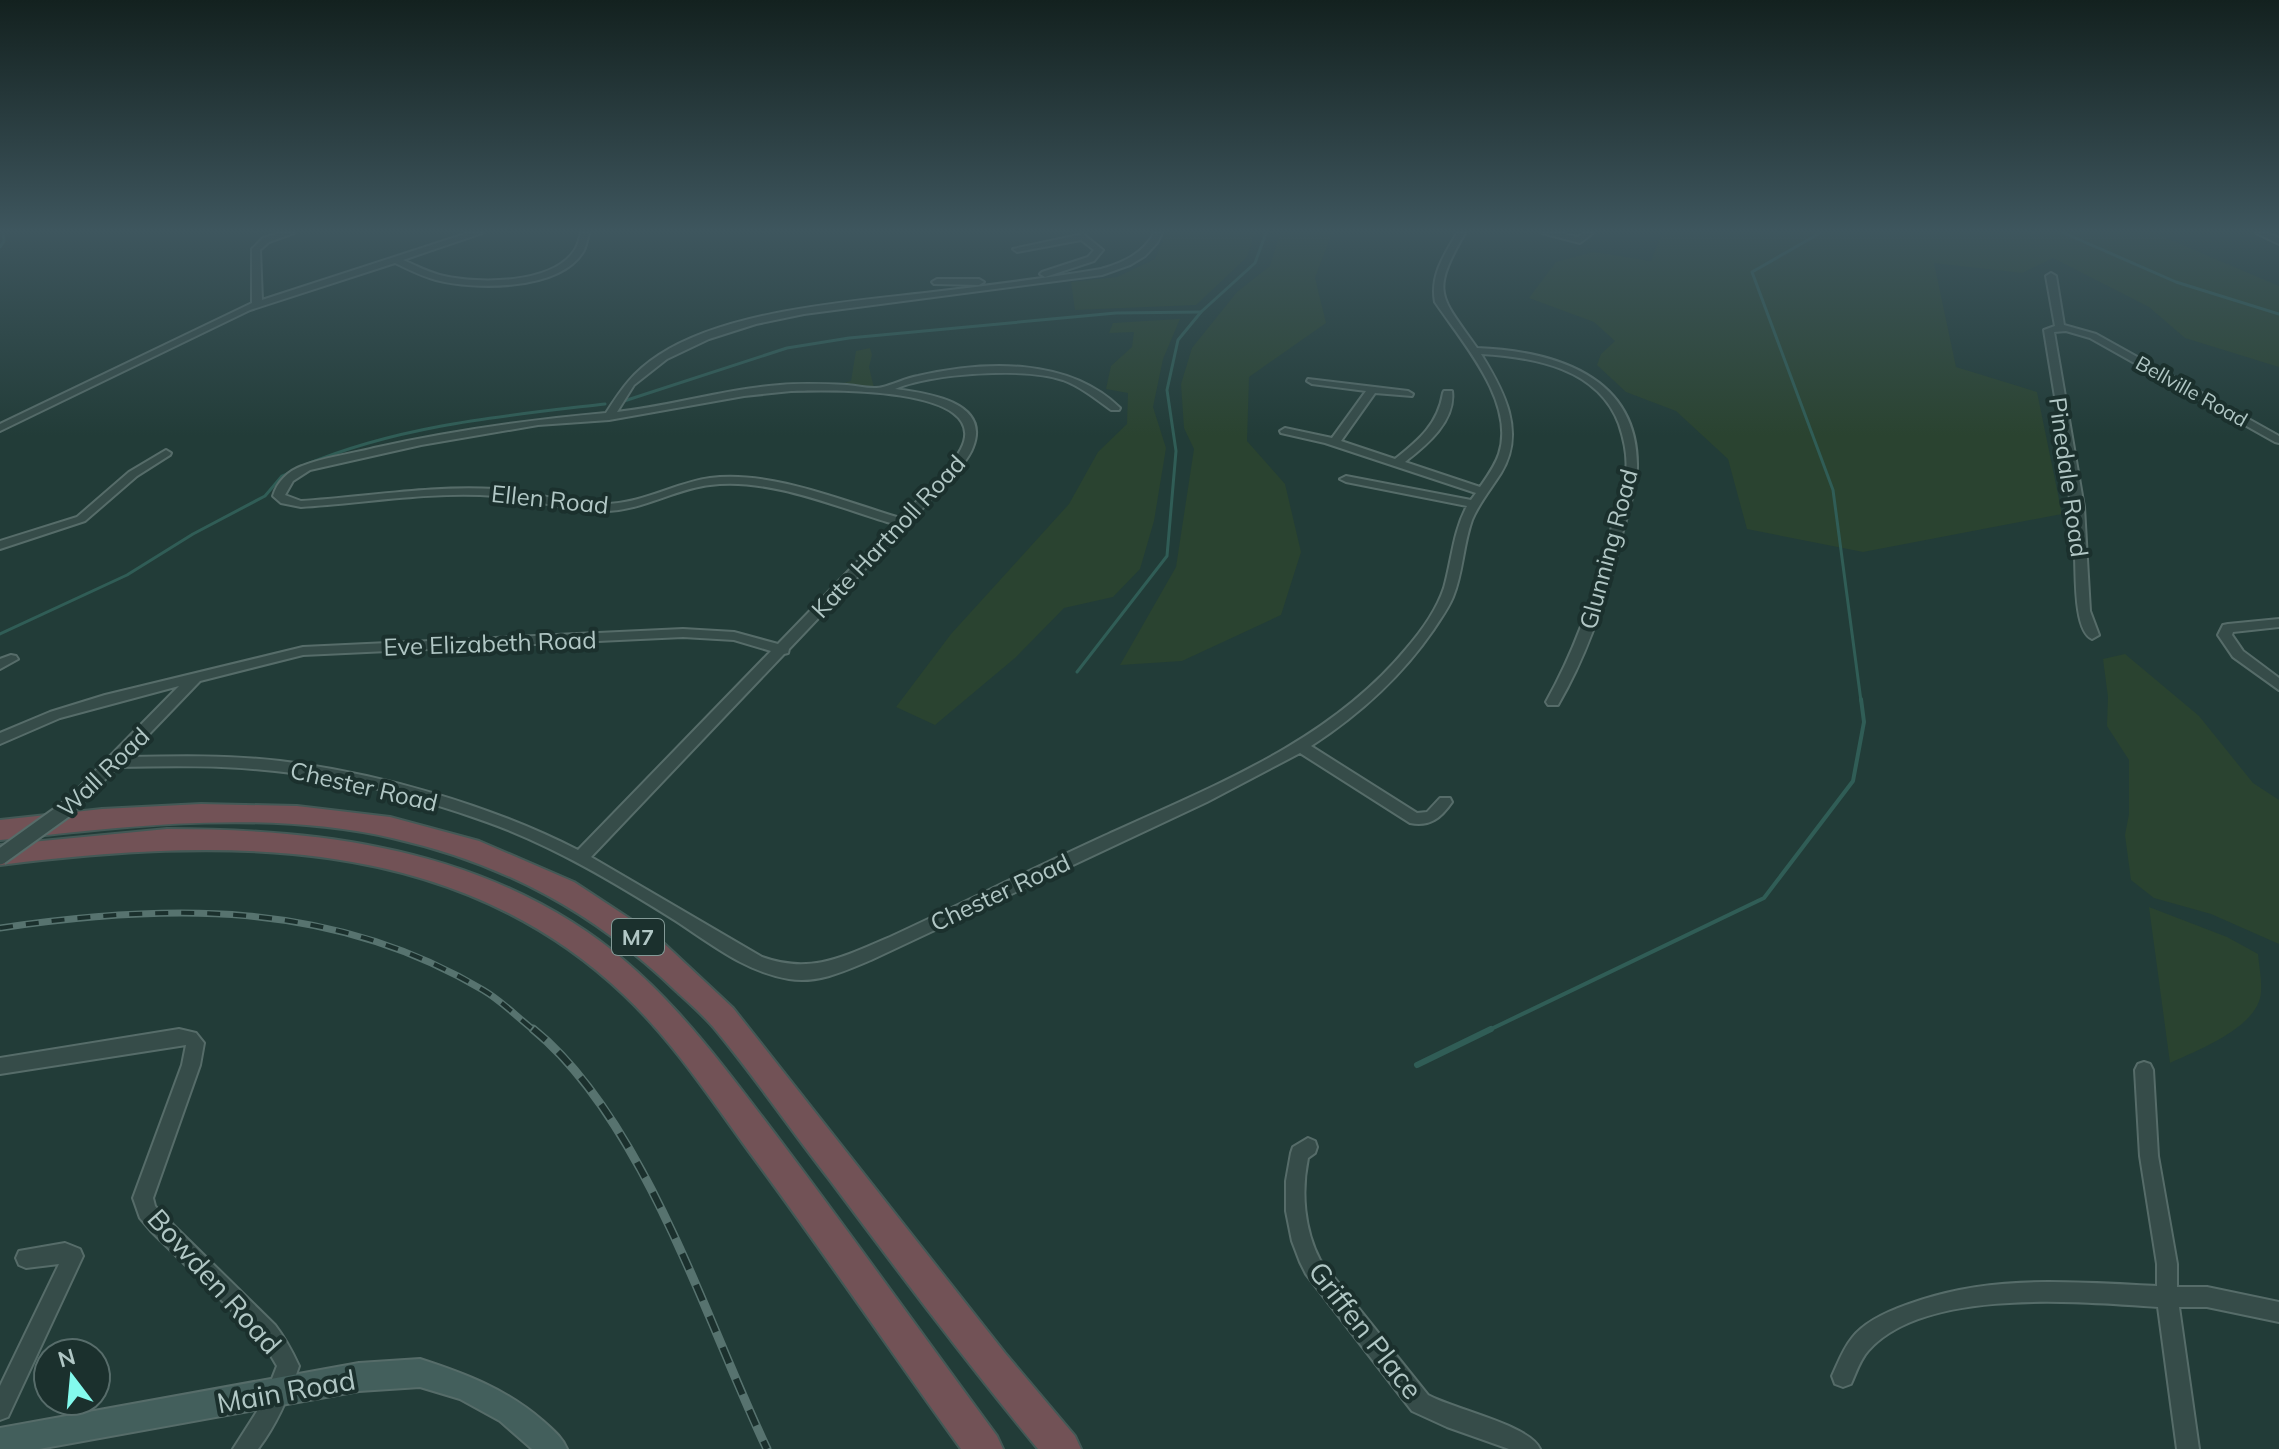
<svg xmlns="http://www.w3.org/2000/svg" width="2279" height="1449" font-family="Mulish,sans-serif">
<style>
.green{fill:#2a4330}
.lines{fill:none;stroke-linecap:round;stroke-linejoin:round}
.stream-far2{stroke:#305d56;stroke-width:3}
.stream-far1{stroke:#305d56;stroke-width:4}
.stream{stroke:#305d56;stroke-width:6}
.minor-casing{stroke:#566c69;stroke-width:4}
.secondary-casing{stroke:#566c69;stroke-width:4}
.motorway-casing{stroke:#435956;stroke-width:4}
.minor{fill:#364c49;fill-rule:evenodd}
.secondary{fill:#435f5c;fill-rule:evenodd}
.motorway{fill:#725256;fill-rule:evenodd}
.rail-far1-casing{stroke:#57736f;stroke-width:7}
.rail-casing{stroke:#57736f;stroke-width:9}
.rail-far1{stroke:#1b302d;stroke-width:4;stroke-dasharray:13;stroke-linecap:butt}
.rail{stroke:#1b302d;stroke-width:6;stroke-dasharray:17;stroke-linecap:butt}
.minor-bridge-casing{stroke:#566c69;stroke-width:19;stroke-linecap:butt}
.minor-bridge{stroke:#364c49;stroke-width:15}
.labels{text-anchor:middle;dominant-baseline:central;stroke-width:8;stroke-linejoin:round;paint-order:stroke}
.far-street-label{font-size:20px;fill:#b1c7c5;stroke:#1b302d}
.shield{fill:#1b302d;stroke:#849a97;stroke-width:2}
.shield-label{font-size:22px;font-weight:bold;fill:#b1c7c5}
.street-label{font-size:24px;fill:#b1c7c5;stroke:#1b302d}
.near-street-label{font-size:28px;fill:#b1c7c5;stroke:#1b302d}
</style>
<rect width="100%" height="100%" fill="#223c38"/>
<g class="green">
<path d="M 1166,233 L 1255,233 L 1247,257 L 1196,305 L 1075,310 L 1071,282 L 1117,277 L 1155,259 Z"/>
<path d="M 1280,233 L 1332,233 L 1315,278 L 1326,323 L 1249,377 L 1247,441 L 1285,484 L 1301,552 L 1281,615 L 1182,661 L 1120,665 L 1176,567 L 1194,449 L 1184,428 L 1181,384 L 1192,348 L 1237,292 L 1270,266 Z"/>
<path d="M 1662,233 L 2154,233 L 2279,286 L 2279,367 L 2185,338 L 2149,307 L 2053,258 L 2022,273 L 1934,263 L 1956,367 L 2037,392 L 2062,514 L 1863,552 L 1747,529 L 1728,459 L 1676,411 L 1626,392 L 1597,365 L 1601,354 L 1615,341 L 1594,322 L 1529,298 L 1556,262 L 1593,252 L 1651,261 Z"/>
<path d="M 1180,319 L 1163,359 L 1153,407 L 1166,448 L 1154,521 L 1140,569 L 1113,597 L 1064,608 L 1015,658 L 935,725 L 896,707 L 951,634 L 1069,504 L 1098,452 L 1127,424 L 1128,393 L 1106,389 L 1111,366 L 1132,347 L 1134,332 L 1109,333 L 1113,323 Z"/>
<path d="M 870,348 L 872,355 L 869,367 L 874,388 L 840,384 L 851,381 L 856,351 Z"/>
<path d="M 2125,654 L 2199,716 L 2253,783 L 2279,800 L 2279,944 L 2211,914 L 2154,898 L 2131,880 L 2125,835 L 2129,814 L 2129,760 L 2107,726 L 2108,697 L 2103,659 Z"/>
<path d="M 2149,907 L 2227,937 L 2258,954 C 2259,966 2262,980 2261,992 C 2259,1027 2198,1050 2170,1063 Z"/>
</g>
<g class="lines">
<g class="stream-far2">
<path d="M 1820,233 L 1752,272 L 1833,490 L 1861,701"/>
<path d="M 2064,233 L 2176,282 L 2279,314"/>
<path d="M 0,247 L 4,241 L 3,233"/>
<path d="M 621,402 L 787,348 L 849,338 L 1116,313 L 1201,312"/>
<path d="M 305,465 C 401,425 502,416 605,404"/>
<path d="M 0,634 L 127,575 L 193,534 L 265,496 L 282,476 L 293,471"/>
<path d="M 1077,672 L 1167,556 L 1176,451 L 1167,390 L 1178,340 L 1201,312 L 1255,263 L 1266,233"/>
</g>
<path class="stream-far1" d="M 1487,1031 L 1764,898 L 1853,781 L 1864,722 L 1861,699"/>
<path class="stream" d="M 1417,1065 L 1491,1029"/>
<g class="minor-casing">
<g id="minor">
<path d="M 280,233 L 294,233 L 269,242 L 260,250 L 262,300 L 468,233 L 482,233 L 403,260 C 417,266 430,273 444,276 C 479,284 552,284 574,251 C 578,246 579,239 581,233 L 589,234 C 587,239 586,247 583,252 C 559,291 474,290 436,280 C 421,276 408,269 395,263 L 250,310 L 0,431 L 0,424 L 252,303 L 252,249 L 263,238 Z"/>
<path d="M 1154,233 L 1162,233 L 1157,243 L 1145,256 L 1130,265 L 1102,275 L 804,314 L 756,324 L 709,339 L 667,359 L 634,385 L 617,412 C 672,406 725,389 780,385 C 802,383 825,384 847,385 C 858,386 873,390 883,387 C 895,384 906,378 918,376 C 984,361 1068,357 1120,408 L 1119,410 L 1111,410 C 1096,399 1081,387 1063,380 C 1027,367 930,373 895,389 C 925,393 991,401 973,447 C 970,456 962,465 956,473 L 789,649 L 788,653 L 784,654 L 591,857 L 762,957 C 811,975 845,956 890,937 C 961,904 1032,869 1104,836 C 1211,787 1328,743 1406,649 C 1421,632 1437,609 1444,588 C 1452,560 1453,532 1467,506 L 1346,482 L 1340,479 L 1346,476 L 1471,500 L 1476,493 L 1325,443 L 1281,433 L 1280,431 L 1285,428 L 1332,438 L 1366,391 L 1312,384 L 1307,381 L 1308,379 L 1408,391 L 1413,394 L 1412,396 L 1375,393 L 1341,441 L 1395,459 C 1419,440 1438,424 1443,393 L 1444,391 L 1452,391 C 1456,421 1427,445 1405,462 L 1480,487 C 1487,477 1495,466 1499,454 C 1516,402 1462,342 1435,302 C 1430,276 1444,255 1457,233 L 1465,233 C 1430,294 1440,295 1477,348 C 1553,351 1639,375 1637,468 C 1637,489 1624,524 1619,546 C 1605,602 1587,655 1558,705 L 1548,705 L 1546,702 C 1574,652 1593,599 1607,543 C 1614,520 1622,496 1626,472 C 1628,457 1624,439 1619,424 C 1598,368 1534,357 1481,354 C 1504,391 1526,432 1501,473 C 1491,489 1479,503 1472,520 C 1463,545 1463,573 1453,597 C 1448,609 1441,618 1434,629 C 1401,677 1360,714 1311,746 L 1417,813 L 1427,812 L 1440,798 L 1450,798 L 1452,802 C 1441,818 1430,827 1410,823 L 1300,753 L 1207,802 L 871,960 C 845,971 817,984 789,979 C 746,972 711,944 676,921 C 617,884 554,846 487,822 C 420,798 346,778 275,771 C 222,765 169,766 117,767 L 73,812 L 63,812 L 61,808 L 63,804 L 179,686 L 60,718 L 0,744 L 0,733 L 50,712 L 105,695 L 303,647 L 683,629 L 734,632 L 778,644 L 894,524 C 839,508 769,477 710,485 C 674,489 642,511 604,511 C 568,512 532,498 496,496 C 431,491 366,503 301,507 L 281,503 L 273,496 C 277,482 288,471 302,466 C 324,457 351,454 374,448 C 451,431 527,420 606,413 C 622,388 633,372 659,355 C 726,311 846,302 925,293 C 984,286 1042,279 1101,269 C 1122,263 1143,254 1154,233 ZM 791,391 C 824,390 994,385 961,449 C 947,476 920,497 900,518 C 843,501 770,470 710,478 C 674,483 642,504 604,504 C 568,505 532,491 496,489 C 431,485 366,497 301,501 L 285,495 L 293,481 L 310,470 L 421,445 L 538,425 L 609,420 L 744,396 ZM 683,637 L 734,640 L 771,651 L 578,850 C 490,805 378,773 280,761 C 229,755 178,756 127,757 L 200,681 L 303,655 Z"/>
<path d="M 1542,233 L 1560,233 L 1578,237 L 1583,233 L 1593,233 L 1580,243 Z"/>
<path d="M 2256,233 L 2268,233 L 2279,238 L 2279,244 Z"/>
<path d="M 1083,234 L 1103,250 L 1094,261 L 1045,277 L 1040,274 L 1042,272 L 1088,257 L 1094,250 L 1081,240 L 1017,252 L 1013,249 Z"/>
<path d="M 2051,273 L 2056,276 L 2064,325 L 2096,334 L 2279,436 L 2279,443 L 2275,442 L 2090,338 L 2066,331 L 2054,332 L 2084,507 L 2090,611 L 2099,635 L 2092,639 C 2074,631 2076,577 2075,558 C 2071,481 2056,406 2044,330 L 2055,326 L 2046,276 Z"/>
<path d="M 937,279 L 979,279 L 984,282 L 979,285 L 934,284 L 932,282 Z"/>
<path d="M 166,450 L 171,453 L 170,455 L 137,476 L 85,521 L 0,549 L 0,541 L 77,517 L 129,472 Z"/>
<path d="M 2279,619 L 2279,627 L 2233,632 L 2232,635 L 2243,651 L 2279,678 L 2279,690 L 2233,657 L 2218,635 L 2223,625 L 2228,624 Z"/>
<path d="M 11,655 L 16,656 L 18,659 L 0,669 L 0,659 Z"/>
<path d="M 179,1029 L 196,1033 L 204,1043 L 200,1065 L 153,1198 L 155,1206 L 165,1217 L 275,1325 C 285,1338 292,1351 299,1366 C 289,1396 277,1424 258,1449 L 233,1449 L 263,1402 L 277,1366 L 261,1339 L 151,1231 L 140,1218 L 133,1198 L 182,1065 L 186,1045 L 0,1074 L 0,1058 Z"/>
<path d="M 2144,1062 L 2150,1064 L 2153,1070 L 2158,1156 L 2177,1264 L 2177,1287 L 2207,1287 L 2279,1302 L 2279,1322 L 2207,1307 L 2179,1307 L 2199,1449 L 2177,1449 L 2158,1307 C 2081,1302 1924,1287 1868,1351 C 1860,1360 1856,1373 1851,1384 L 1843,1387 L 1835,1384 L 1832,1376 C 1838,1363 1843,1349 1852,1338 C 1865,1321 1889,1311 1909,1304 C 1990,1274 2073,1282 2157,1286 L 2157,1264 L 2140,1156 L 2135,1070 L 2138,1064 Z"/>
<path d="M 1308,1138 L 1315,1141 L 1317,1147 L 1315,1153 L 1308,1158 C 1301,1192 1304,1229 1320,1260 L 1428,1395 C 1453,1409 1530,1425 1540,1449 L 1509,1449 L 1447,1427 L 1412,1411 L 1306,1274 L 1300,1262 L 1292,1241 L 1286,1211 L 1286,1181 L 1291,1153 L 1293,1147 Z"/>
<path d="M 65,1243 L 80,1249 L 83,1256 L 8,1417 L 0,1420 L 0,1386 L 59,1264 L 26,1268 L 19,1265 L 16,1258 L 19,1251 Z"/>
</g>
</g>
<g class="secondary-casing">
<path id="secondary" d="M 420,1359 C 466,1374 506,1389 543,1421 C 553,1430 562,1437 567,1449 L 532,1449 L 500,1421 L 460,1399 L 420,1387 L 359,1391 L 39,1449 L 0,1449 L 0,1428 L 359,1363 Z"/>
</g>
<g class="motorway-casing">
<g id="motorway">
<path d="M 201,804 L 297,806 L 390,817 L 479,841 L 574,882 L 656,936 L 733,1008 L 1005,1353 L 1075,1436 L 1081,1449 L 1038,1449 C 965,1361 897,1270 829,1179 C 790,1129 754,1076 714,1028 C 703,1015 689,1003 676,991 C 594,912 503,863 392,838 C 265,809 128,826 0,840 L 0,820 L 102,809 Z"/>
<path d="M 167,829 C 308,829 450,845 572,922 C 659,976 718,1059 779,1139 C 853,1237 924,1337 997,1436 L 1003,1449 L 961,1449 C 890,1351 822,1250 750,1153 C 710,1098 672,1040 623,994 C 451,831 219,838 0,865 L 0,845 Z"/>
</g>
</g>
<use href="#minor" class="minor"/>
<use href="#secondary" class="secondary"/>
<use href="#motorway" class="motorway"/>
<g class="rail-far1-casing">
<path id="rail-far1" d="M 0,928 C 168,903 332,900 483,990 C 502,1001 518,1018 535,1031"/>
</g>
<g class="rail-casing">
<path id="rail" d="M 533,1029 C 644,1119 706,1321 767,1449"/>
</g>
<use href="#rail-far1" class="rail-far1"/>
<use href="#rail" class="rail"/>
<g class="minor-bridge-casing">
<path id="minor-bridge" d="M 0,857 L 68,808"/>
</g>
<use href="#minor-bridge" class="minor-bridge"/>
</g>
<linearGradient id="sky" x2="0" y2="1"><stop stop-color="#13211f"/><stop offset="0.53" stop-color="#3e565e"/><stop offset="1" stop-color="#3e565e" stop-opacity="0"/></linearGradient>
<rect width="2279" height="436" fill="url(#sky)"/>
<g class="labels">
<g class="far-street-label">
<text transform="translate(2192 391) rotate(29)">Bellville Road</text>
</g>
<rect class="shield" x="612" y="919" width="52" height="36" rx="6"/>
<g class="shield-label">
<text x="638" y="937">M7</text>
</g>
<g class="street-label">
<text transform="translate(2069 477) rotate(82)">Pinedale Road</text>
<text transform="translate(550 499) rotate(6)">Ellen Road</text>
<text transform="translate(888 536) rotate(-47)">Kate Hartnoll Road</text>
<text transform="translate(1608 549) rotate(-75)">Glunning Road</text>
<text transform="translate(490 643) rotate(-2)">Eve Elizabeth Road</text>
<text transform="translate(103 772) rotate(-44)">Wall Road</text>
<text transform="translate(364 786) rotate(13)">Chester Road</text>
<text transform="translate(1000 892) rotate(-25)">Chester Road</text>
</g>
<g class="near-street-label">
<text transform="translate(215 1281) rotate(48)">Bowden Road</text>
<text transform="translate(1366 1330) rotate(52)">Griffen Place</text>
<text transform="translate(286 1391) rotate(-10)">Main Road</text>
</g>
</g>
<g transform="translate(72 1377) rotate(344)"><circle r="38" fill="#1b302d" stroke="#576c6a" stroke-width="2"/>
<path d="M0-6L14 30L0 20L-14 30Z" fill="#83faed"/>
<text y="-12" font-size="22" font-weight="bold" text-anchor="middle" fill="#b1c7c5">N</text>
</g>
</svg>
